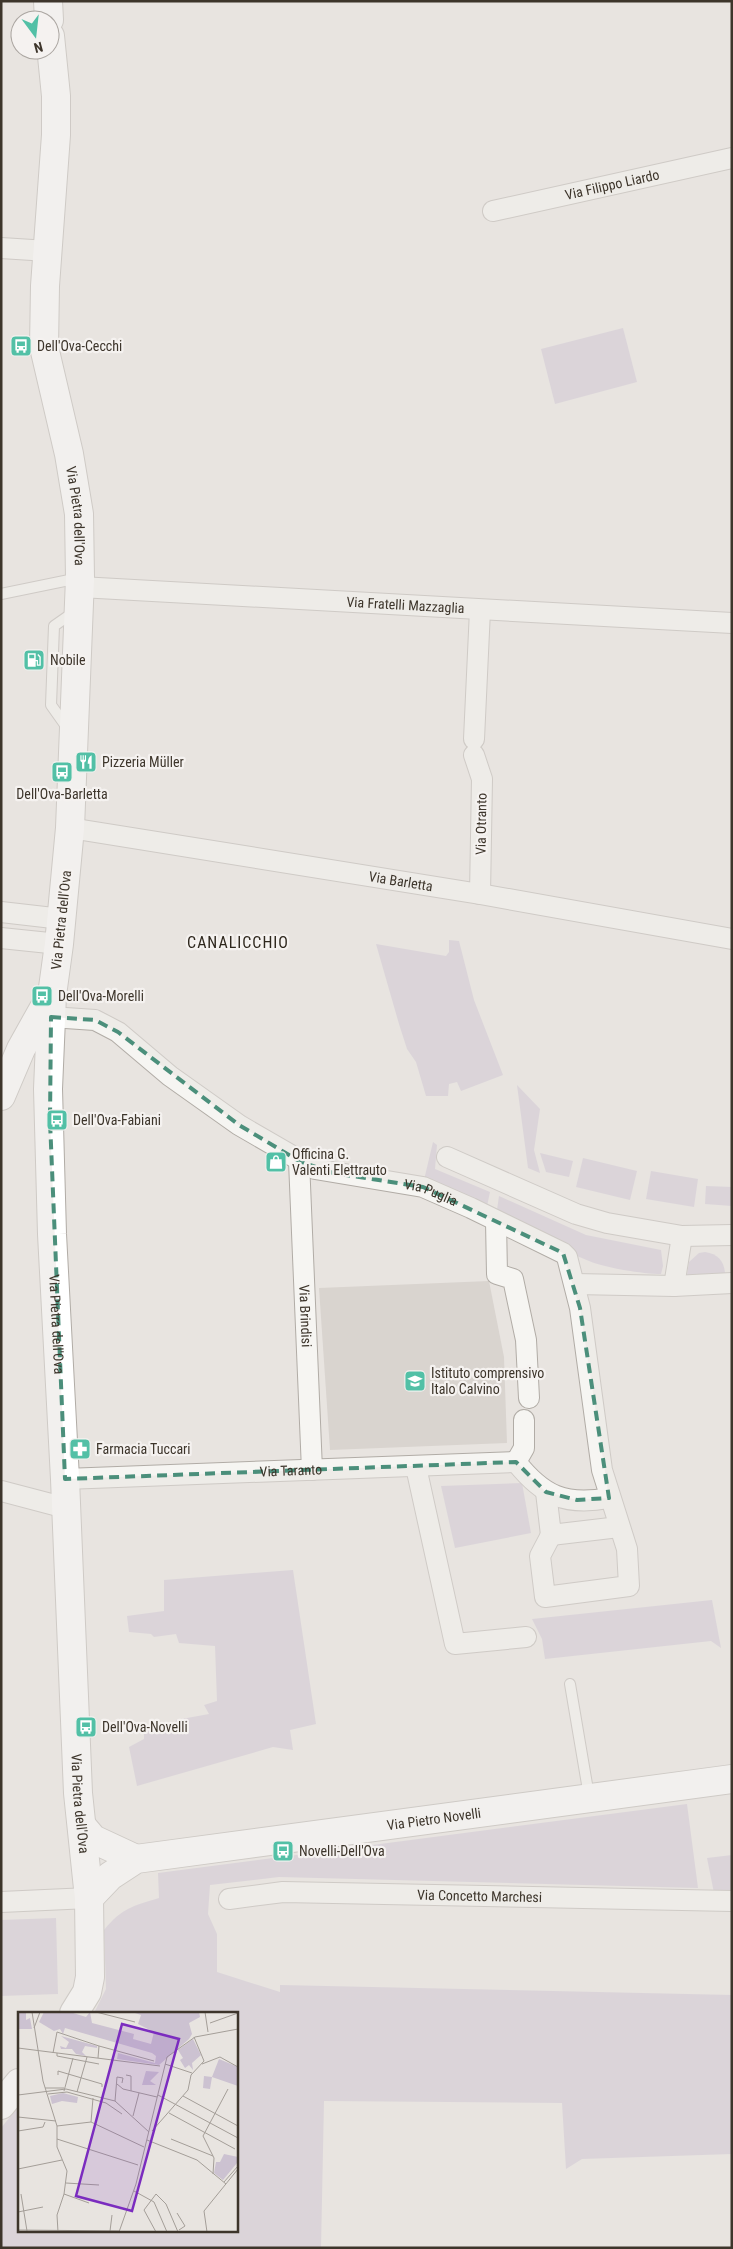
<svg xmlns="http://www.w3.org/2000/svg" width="733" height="2249" font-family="'Roboto Condensed',sans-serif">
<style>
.built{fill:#d9d4cf}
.green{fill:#ccc2d1}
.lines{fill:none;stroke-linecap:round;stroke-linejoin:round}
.service-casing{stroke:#b1aca6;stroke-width:12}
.minor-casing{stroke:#b1aca6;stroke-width:22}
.secondary-casing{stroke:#b1aca6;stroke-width:30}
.service{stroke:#f6f5f2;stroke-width:10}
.minor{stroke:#f6f5f2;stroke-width:20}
.secondary{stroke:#fff;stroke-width:28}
.marked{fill:none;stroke:#4b8f7b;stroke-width:4;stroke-dasharray:10 6;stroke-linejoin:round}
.labels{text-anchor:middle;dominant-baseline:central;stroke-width:4.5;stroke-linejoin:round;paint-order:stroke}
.street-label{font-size:14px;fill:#3d352b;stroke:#f5f2f0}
.poi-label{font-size:14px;fill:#3d352b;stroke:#f5f2f0;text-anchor:start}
.quarter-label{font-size:16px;letter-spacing:1px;fill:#2e271d;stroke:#f5f2f0}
.inset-road{fill:none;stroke:#a49e98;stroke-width:1}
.view{fill:#7b2cbf;fill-opacity:0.15;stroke:#7b2cbf;stroke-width:2.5}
.inset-edge{fill:none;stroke:#3d352b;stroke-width:2.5}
</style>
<rect width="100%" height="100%" fill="#e8e4e0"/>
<path class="built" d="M 489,1281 L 504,1357 L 507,1443 L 330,1450 L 319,1288 Z"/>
<g class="green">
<path d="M 623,328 L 637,382 L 555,404 L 541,349 Z"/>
<path d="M 449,940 L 459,941 L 474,1000 L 503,1075 L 461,1091 L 457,1082 L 449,1084 L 448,1096 L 426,1096 L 416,1062 L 407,1049 L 399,1024 L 376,944 L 446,956 L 449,952 Z"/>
<path d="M 517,1085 L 540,1109 L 534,1150 L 540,1173 L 528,1168 Z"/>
<path d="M 433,1142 L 437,1145 L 435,1169 L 490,1192 L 487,1206 L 424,1180 Z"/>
<path d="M 540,1153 L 573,1161 L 569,1177 L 546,1172 Z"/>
<path d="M 583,1158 L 637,1171 L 630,1200 L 576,1187 Z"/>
<path d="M 651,1171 L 698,1179 L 694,1207 L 646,1199 Z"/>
<path d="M 706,1186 L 732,1187 L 732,1206 L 705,1204 Z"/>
<path d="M 499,1196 L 586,1235 L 661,1250 L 663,1266 L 661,1274 C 644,1274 605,1268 589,1261 C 556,1248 527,1228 497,1210 Z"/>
<path d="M 705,1252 C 718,1254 724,1261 725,1273 L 687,1275 L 689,1262 L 699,1253 Z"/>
<path d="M 522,1483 L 531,1533 L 455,1548 L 441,1486 Z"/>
<path d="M 293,1570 L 316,1724 L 290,1730 L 293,1750 L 273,1747 L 137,1786 L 129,1747 L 144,1739 L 144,1727 L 175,1725 L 176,1720 L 209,1714 L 204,1705 L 217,1701 L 215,1646 L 179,1643 L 176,1634 L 154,1637 L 151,1634 L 129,1632 L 127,1616 L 164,1611 L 164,1580 Z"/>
<path d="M 712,1600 L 721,1648 L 711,1641 L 545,1659 L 542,1639 L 532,1619 Z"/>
<path d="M 687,1804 L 698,1888 L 279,1877 L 210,1885 L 208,1914 L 217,1934 L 217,1972 L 280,1992 L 280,1985 L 732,1995 L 732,2154 L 582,2159 L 566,2169 L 562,2103 L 324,2101 L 321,2248 L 1,2248 L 1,2128 L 19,2106 L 19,2230 L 236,2230 L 236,2013 L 94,2013 L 106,1989 L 104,1930 C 122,1908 133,1906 159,1898 L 158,1873 Z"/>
<path d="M 732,1855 L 732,1898 L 715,1898 L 707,1858 Z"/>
<path d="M 56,1918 L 58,1994 L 1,1996 L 1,1920 Z"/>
</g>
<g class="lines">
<g class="service-casing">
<g id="service">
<path d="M 1,594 L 79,578"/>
<path d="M 68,729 L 51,705 L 54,626 L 74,612"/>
<path d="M 570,1684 L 589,1796"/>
</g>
</g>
<g class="minor-casing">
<g id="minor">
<path id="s1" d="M 493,211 L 732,158"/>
<path d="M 1,248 L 48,251"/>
<path id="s2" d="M 80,587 L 732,623"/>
<path d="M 474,739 L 480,610"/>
<path d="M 474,755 L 482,779 L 480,894"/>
<path id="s3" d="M 70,828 L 480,894 L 732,939"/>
<path d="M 1,912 L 62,919"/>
<path d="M 1,938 L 59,944"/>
<path id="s4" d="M 51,1017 L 95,1020 L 118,1032 L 170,1076 L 239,1125 L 315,1169 L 423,1187 L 471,1208 L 563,1253 L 567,1257 L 580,1308 L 602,1470 L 627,1549 L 629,1586 L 545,1597 L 540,1556 L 551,1535"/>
<path d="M 447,1157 L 576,1214 L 607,1223 L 682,1236 L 732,1235"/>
<path id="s5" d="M 299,1161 L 312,1470"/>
<path d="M 496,1221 L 497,1274 L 513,1279 L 526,1340 L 529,1398"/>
<path d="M 575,1284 L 674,1286 L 732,1283"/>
<path d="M 674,1286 L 682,1236"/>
<path d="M 516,1462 C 543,1496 565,1506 609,1498"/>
<path d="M 516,1462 L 524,1448 L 524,1420"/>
<path d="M 416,1467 L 455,1644 L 526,1637"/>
<path id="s6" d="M 65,1479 L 516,1462"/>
<path d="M 1,1491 L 66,1508"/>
<path d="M 546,1492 L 551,1535 L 619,1527"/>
<path id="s7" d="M 229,1899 L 283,1892 L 732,1901"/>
<path d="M 1,1902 L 89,1898"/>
</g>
</g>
<g class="secondary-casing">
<g id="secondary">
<path d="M 48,1 L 49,20"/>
<path id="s8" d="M 50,36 L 56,96 L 56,135 L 45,286 L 44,347 L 69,454 L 79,514 L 80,578 L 70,828 L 59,944 L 52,995 L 48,1089 L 52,1234 L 65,1479 L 78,1793 L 89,1898 L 90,1977 L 87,1992 L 74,2013"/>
<path d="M 1,1096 L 21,1049 L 49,999"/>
<path d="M 82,1826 L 93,1839 L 136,1859"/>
<path id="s9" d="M 89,1898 L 110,1876 L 136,1859 L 732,1779"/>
<path d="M 1,2105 L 19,2083"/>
</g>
</g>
<use href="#service" class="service"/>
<use href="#minor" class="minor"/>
<use href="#secondary" class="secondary"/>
</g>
<path d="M0 0H733V2249H0ZM 51,1017 L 95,1020 L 118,1032 L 239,1125 L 299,1161 L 333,1173 L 423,1187 L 563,1253 L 580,1308 L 609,1498 L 577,1500 L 546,1492 L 516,1462 L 65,1479 L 50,1121 Z" fill="#e8e4e0" fill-opacity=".55" fill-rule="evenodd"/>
<path class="marked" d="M 51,1017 L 95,1020 L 118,1032 L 239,1125 L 299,1161 L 333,1173 L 423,1187 L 563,1253 L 580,1308 L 609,1498 L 577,1500 L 546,1492 L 516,1462 L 65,1479 L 50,1121 Z"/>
<defs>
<g id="bus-square" transform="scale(1.125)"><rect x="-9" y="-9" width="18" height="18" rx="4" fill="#52c0a6" stroke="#f5f2f0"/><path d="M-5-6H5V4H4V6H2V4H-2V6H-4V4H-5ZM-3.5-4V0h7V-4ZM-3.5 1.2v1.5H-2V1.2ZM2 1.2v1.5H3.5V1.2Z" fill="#fff"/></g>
<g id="fuel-square" transform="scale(1.125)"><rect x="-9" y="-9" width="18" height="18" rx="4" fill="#52c0a6" stroke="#f5f2f0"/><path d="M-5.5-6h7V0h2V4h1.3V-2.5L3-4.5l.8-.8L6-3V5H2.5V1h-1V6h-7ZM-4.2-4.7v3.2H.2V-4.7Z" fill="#fff"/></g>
<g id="restaurant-square" transform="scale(1.125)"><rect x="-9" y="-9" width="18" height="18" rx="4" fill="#52c0a6" stroke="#f5f2f0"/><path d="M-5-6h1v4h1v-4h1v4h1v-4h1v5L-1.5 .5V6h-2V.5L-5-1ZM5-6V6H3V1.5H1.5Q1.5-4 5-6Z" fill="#fff"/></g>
<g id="shop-square" transform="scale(1.125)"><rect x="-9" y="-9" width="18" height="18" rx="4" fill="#52c0a6" stroke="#f5f2f0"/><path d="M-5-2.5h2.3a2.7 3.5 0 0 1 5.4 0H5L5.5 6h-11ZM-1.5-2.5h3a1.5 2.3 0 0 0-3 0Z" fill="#fff"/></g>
<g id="school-square" transform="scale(1.125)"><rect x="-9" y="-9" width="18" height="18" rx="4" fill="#52c0a6" stroke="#f5f2f0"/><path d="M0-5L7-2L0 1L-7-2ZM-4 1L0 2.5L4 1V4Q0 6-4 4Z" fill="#fff"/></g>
<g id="pharmacy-square" transform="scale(1.125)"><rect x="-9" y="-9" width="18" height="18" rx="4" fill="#52c0a6" stroke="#f5f2f0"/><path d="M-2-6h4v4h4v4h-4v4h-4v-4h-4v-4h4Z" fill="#fff"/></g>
</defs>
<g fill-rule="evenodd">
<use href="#bus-square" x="21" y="346"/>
<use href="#fuel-square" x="34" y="660"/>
<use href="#restaurant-square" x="86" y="762"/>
<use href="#bus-square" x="62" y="772"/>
<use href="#bus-square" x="42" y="996"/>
<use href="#bus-square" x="57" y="1120"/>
<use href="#shop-square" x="276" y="1162"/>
<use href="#school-square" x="415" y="1381"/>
<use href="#pharmacy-square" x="80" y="1449"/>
<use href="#bus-square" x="86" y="1727"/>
<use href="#bus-square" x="283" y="1851"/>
</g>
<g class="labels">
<g class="street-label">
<text stroke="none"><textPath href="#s1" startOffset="122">Via Filippo Liardo</textPath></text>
<text stroke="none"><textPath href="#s8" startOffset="484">Via Pietra dell'Ova</textPath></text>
<text stroke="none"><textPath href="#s2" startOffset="326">Via Fratelli Mazzaglia</textPath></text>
<text transform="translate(481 824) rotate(-89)">Via Otranto</text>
<text stroke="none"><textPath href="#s3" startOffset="335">Via Barletta</textPath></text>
<text transform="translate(61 920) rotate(-84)">Via Pietra dell'Ova</text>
<text stroke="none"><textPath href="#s4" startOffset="429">Via Puglia</textPath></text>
<text stroke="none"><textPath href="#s5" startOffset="155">Via Brindisi</textPath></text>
<text stroke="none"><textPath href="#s8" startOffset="1294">Via Pietra dell'Ova</textPath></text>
<text stroke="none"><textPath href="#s6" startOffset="226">Via Taranto</textPath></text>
<text stroke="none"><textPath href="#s8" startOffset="1774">Via Pietra dell'Ova</textPath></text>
<text stroke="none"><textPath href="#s9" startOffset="362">Via Pietro Novelli</textPath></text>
<text stroke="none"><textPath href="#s7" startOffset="251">Via Concetto Marchesi</textPath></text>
</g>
<g class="poi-label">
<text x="37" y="346">Dell'Ova-Cecchi</text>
<text x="50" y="660">Nobile</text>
<text x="102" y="762">Pizzeria Müller</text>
<text x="62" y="794" text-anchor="middle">Dell'Ova-Barletta</text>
<text x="58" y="996">Dell'Ova-Morelli</text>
<text x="73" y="1120">Dell'Ova-Fabiani</text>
<text x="292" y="1154">Officina G.<tspan x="292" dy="16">Valenti Elettrauto</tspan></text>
<text x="431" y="1373">Istituto comprensivo<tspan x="431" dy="16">Italo Calvino</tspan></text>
<text x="96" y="1449">Farmacia Tuccari</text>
<text x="102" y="1727">Dell'Ova-Novelli</text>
<text x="299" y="1851">Novelli-Dell'Ova</text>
</g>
<g class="quarter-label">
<text x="238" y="942">CANALICCHIO</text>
</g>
</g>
<g transform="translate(18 2012)">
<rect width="220" height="220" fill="#e8e4e0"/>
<path d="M 0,0 L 8,1 L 8,8 L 12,6 L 14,17 L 0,17 ZM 26,0 L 52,0 L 68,5 L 72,0 L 74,11 L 116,22 L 115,27 L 133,32 L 136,20 L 120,12 L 123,3 L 114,0 L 181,0 L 182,5 L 171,11 L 174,22 L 171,27 L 141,53 L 99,47 L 100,41 L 137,51 L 138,44 L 134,41 L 47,16 L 45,22 L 42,17 L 36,19 L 21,10 ZM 43,24 L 79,34 L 79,36 L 67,34 L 64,40 L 68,44 L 58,42 L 54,37 L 43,37 L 42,34 L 48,36 L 51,30 ZM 175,27 L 183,43 L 174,51 L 175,58 L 171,53 L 167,56 L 162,48 L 165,46 L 160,38 ZM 201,47 L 220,55 L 220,74 L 194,65 L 192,77 L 185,76 L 186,64 L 194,65 ZM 128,59 L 141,60 L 132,69 L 138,73 L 124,73 ZM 45,81 L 60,85 L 59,91 L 44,89 L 34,92 L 32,84 ZM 206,142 L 220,145 L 219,151 L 205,168 L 196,161 L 198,150 L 202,150 Z" fill="#ccc2d1"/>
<path class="inset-road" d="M 14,0 L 25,69 L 39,114 L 39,135 L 49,159 L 46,182 L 39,203 L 40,220M 78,0 L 117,10M 187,0 L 190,20M 192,11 L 220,1M 16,16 L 22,0M 81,34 L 136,49M 0,36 L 142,54M 35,41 L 39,20 L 81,34 L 80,46M 39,41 L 39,44 L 81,52M 147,52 L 174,61M 184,52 L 202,45 L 220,55M 40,63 L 40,59 L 84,72 L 84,75M 108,63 L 113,64 L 113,79M 99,72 L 105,77 L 139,85M 27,76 L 46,76M 46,79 L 55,46M 59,80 L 69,45M 30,82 L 49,80 L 88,91 L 104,102M 0,83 L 48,77 L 89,87 L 97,89 L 131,120M 140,83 L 220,126M 165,84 L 220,114M 97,89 L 99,65 L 105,66 L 104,71M 151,101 L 217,137M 115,104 L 121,81M 0,105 L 38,109M 73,110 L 75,86M 39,114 L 73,110 L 126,135M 0,119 L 25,115 L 27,110M 134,119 L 170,78 L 173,63 L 186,49 L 176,25M 39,127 L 120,153M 153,127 L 195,144M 129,128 L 179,148 L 208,172M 0,157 L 44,148M 195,162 L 196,146 L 185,124 L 210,77M 206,170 L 220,154M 48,171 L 81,173M 116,179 L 136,190 L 149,220M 3,182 L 9,219M 46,182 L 71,191M 0,200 L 25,195M 159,201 L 167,214 L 161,218M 0,218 L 102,219M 92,219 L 94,203M 101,220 L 118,172 L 149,45 L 177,25 L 220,17M 138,220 L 126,198 L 138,182 L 148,192 L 160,220M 189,220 L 186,199 L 220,157"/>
<path class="view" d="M 104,12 L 161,27 L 114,199 L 58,184 Z"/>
<rect width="220" height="220" class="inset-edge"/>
</g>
<rect width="733" height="2249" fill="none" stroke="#3d352b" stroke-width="5"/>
<g transform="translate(35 35) rotate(165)"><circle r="24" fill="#f5f2f0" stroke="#aba6a1"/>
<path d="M0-4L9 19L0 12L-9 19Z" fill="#52c0a6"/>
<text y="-8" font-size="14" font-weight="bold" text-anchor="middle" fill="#3d352b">N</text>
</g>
</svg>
